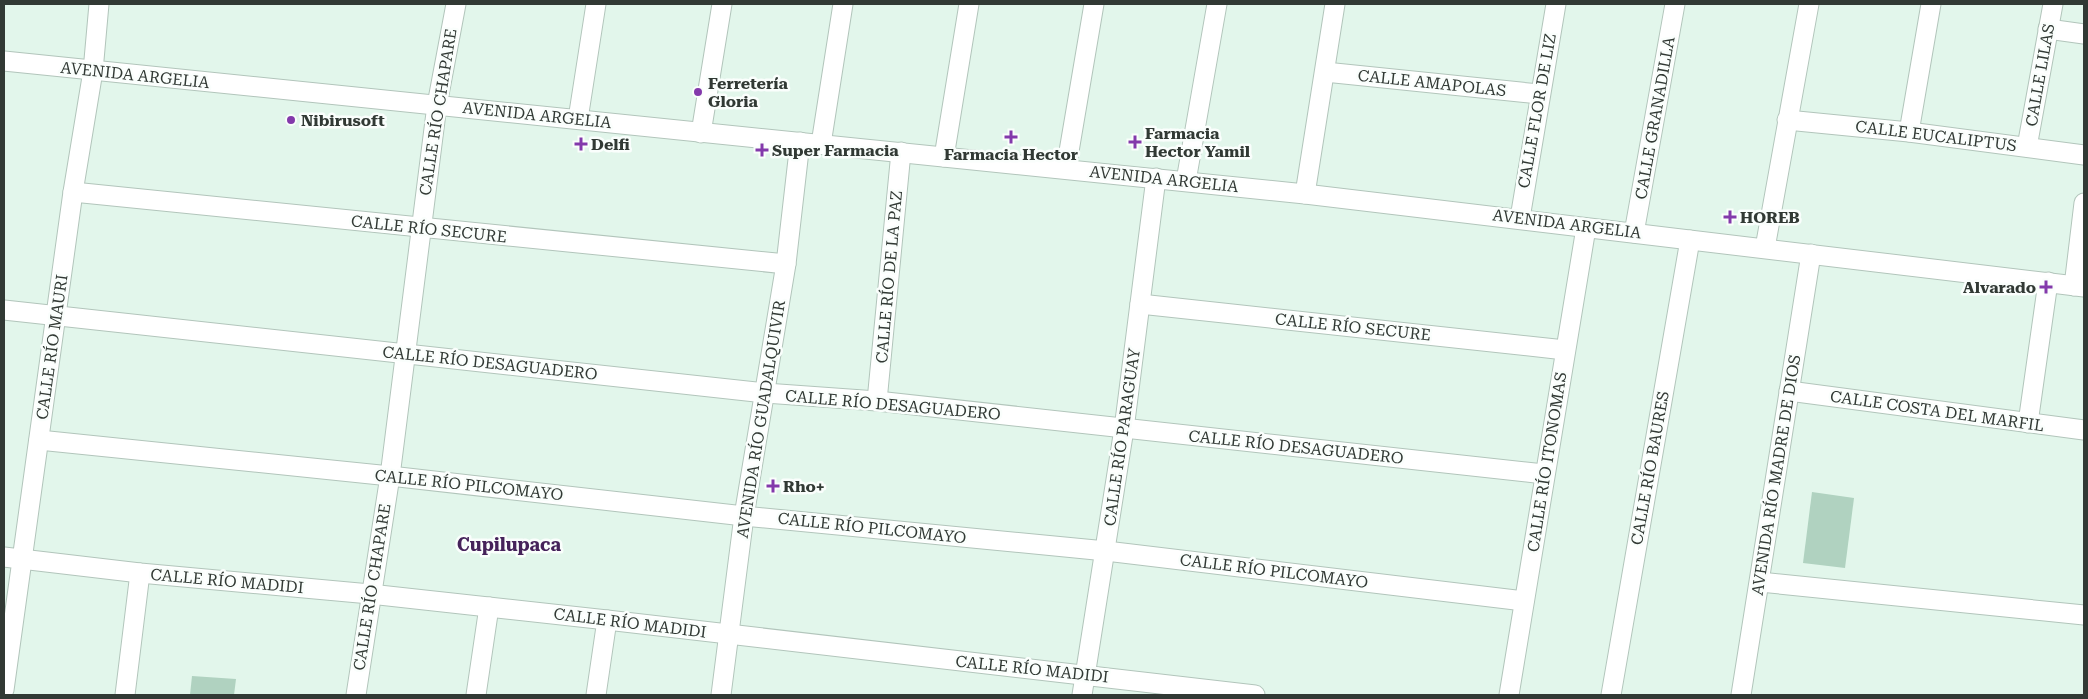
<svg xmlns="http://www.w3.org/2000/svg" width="2088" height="699" font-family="'Roboto Serif',serif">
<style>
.green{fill:#b0d2c0}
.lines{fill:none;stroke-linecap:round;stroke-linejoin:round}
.minor-casing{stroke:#b2c5bb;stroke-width:21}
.minor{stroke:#fff;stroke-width:19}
.poi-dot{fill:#8339ab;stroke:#fafefc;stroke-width:2}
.labels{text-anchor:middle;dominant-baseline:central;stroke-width:5;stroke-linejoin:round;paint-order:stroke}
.street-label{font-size:16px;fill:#313934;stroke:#fafefc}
.poi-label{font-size:16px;font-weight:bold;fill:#313934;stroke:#fafefc;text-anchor:start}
.neighbourhood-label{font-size:18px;font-weight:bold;fill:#45225a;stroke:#fafefc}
</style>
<rect width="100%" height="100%" fill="#e2f6eb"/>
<g class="green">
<path d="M 1812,492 L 1854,498 L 1845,568 L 1803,563 Z"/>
<path d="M 192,676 L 236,679 L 234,695 L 190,695 Z"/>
</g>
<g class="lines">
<g class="minor-casing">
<g id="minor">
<path d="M 2048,29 L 2084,34"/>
<path d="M 4,61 L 1305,194 L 2084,287"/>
<path d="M 1325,72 L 1539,94"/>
<path d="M 578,119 L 596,4"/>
<path d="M 1787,120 L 1909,132 L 2084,155"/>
<path d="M 1909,132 L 1931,4"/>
<path d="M 701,133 L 722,4"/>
<path d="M 821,144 L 843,4"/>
<path d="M 2027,147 L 2053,4"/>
<path d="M 944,157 L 969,4"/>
<path d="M 1066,169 L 1094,4"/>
<path d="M 1186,181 L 1217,4"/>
<path d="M 73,192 L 786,264"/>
<path d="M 1305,194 L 1335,4"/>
<path d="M 1520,218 L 1556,4"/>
<path d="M 1634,233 L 1675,4"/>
<path d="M 1765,248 L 1809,4"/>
<path d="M 2074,286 L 2084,203"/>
<path d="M 1140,304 L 1565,350"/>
<path d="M 4,310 L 765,393 L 877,401 L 1544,474"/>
<path d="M 1789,391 L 2084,430"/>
<path d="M 877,401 L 901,152"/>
<path d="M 2028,423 L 2048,282"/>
<path d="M 39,440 L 390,476 L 744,516 L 1106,551 L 1524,601"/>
<path d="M 4,557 L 140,573 L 370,594 L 607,620 L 1255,695"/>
<path d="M 1760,582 L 2084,615"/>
<path d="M 4,690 L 73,192 L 93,71 L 99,4"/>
<path d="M 125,695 L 140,573"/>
<path d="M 356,695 L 390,476 L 437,105 L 456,4"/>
<path d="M 476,695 L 489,607"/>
<path d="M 596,695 L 607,620"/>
<path d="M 721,695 L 744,516 L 786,264 L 800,142"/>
<path d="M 1082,695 L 1124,429 L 1156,178"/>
<path d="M 1509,695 L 1586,228"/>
<path d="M 1611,695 L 1690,240"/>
<path d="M 1741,695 L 1811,254"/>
</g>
</g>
<use href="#minor" class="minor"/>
</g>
<g class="poi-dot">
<circle cx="698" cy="92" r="5"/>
<circle cx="291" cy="120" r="5"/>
<path d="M1008.5 129.5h5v5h5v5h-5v5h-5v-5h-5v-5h5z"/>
<path d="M1132.5 134.5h5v5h5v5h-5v5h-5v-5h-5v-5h5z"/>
<path d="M578.5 136.5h5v5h5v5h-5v5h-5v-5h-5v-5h5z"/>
<path d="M759.5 142.5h5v5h5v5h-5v5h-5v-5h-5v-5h5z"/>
<path d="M1727.5 209.5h5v5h5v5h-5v5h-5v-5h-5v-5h5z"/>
<path d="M2043.5 279.5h5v5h5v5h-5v5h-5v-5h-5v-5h5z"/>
<path d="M770.5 478.5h5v5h5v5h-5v5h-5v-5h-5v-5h5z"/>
</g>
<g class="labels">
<g class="street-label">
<text transform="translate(135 75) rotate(6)">AVENIDA ARGELIA</text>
<text transform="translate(2040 75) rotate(-80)">CALLE LILAS</text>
<text transform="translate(1432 83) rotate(6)">CALLE AMAPOLAS</text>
<text transform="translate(1537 111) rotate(-80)">CALLE FLOR DE LIZ</text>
<text transform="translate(438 112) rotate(-81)">CALLE RÍO CHAPARE</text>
<text transform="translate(537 115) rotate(6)">AVENIDA ARGELIA</text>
<text transform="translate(1655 118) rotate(-80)">CALLE GRANADILLA</text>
<text transform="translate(1936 136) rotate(7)">CALLE EUCALIPTUS</text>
<text transform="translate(1164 179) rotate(6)">AVENIDA ARGELIA</text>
<text transform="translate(1567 224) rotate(7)">AVENIDA ARGELIA</text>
<text transform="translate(429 229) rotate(6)">CALLE RÍO SECURE</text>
<text transform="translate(889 277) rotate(-85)">CALLE RÍO DE LA PAZ</text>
<text transform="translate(1353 327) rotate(6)">CALLE RÍO SECURE</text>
<text transform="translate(52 347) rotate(-82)">CALLE RÍO MAURI</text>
<text transform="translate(490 363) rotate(6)">CALLE RÍO DESAGUADERO</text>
<text transform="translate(893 405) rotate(5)">CALLE RÍO DESAGUADERO</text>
<text transform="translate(1937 411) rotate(8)">CALLE COSTA DEL MARFIL</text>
<text transform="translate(761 419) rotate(-81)">AVENIDA RÍO GUADALQUIVIR</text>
<text transform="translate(1122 437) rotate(-82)">CALLE RÍO PARAGUAY</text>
<text transform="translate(1296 447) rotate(6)">CALLE RÍO DESAGUADERO</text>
<text transform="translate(1547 462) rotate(-81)">CALLE RÍO ITONOMAS</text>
<text transform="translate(1650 468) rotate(-80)">CALLE RÍO BAURES</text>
<text transform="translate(1776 475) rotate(-81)">AVENIDA RÍO MADRE DE DIOS</text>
<text transform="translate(469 485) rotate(6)">CALLE RÍO PILCOMAYO</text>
<text transform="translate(872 528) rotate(6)">CALLE RÍO PILCOMAYO</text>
<text transform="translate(1274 571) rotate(7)">CALLE RÍO PILCOMAYO</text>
<text transform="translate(227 581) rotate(5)">CALLE RÍO MADIDI</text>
<text transform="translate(372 587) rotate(-81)">CALLE RÍO CHAPARE</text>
<text transform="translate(630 623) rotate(7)">CALLE RÍO MADIDI</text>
<text transform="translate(1032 669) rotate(6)">CALLE RÍO MADIDI</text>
</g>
<g class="poi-label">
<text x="708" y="83">Ferretería<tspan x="708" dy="18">Gloria</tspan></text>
<text x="301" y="120">Nibirusoft</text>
<text x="1145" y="133">Farmacia<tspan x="1145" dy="18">Hector Yamil</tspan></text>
<text x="591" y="144">Delfi</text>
<text x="772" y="150">Super Farmacia</text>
<text x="1011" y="154" text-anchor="middle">Farmacia Hector</text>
<text x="1740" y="217">HOREB</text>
<text x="2036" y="287" text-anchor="end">Alvarado</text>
<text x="783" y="486">Rho+</text>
</g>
<g class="neighbourhood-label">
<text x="509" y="544">Cupilupaca</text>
</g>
</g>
<rect width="2088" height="699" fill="none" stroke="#313934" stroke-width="10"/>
</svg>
